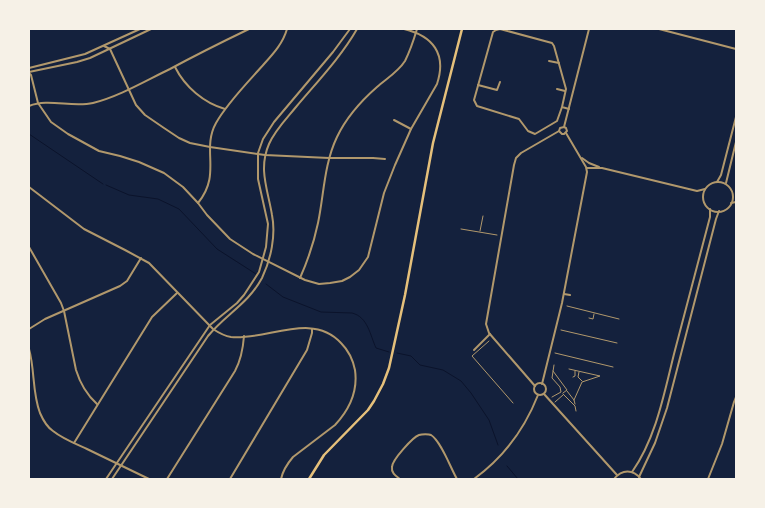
<svg xmlns="http://www.w3.org/2000/svg" width="765" height="508" viewBox="0 0 765 508" font-family="'Roboto Condensed',sans-serif">
	<style>
		.lines { fill: none; stroke-linecap: round; stroke-linejoin: round }
		.stream { stroke: #0b132b; stroke-width: 1 }
		.pedestrian { stroke: #b1986c; stroke-width: 1 }
		.minor { stroke: #b1986c; stroke-width: 2 }
		.tertiary { stroke: #b1986c; stroke-width: 2 }
		.primary { stroke: #e5c07b; stroke-width: 2.5 }
	</style>
	<rect width="100%" height="100%" fill="#14213d"/>
	<g class="lines">
		<!-- stream -->
		<g class="stream">
			<polyline points="29,134 103,184"/>
			<polyline points="106,185 129,195 158,199 179,209 217,249 256,274"/>
			<path d="M266 284 283 297 321 312 352 313C368 317 370 335 376 348L389 352"/>
			<polyline points="397,353 411,356 420,365 443,370 461,381 471,393 489,420 498,445"/>
			<polyline points="507,466 518,479"/>
		</g>
		<!-- pedestrian -->
		<g class="pedestrian">
			<polyline points="461,229 497,235"/>
			<polyline points="480,231 483,216"/>
			<polyline points="567,306 619,319"/>
			<polyline points="589,318 593,319 594,314"/>
			<polyline points="561,330 617,343"/>
			<polyline points="489,341 472,356 513,403"/>
			<polyline points="555,353 613,367"/>
			<polyline points="569,369 600,376 582,382 574,400"/>
			<polyline points="553,371 567,390 563,393"/>
			<polyline points="579,372 578,377 582,381"/>
			<polyline points="573,377 575,376 575,371"/>
			<polyline points="567,391 574,400 575,404"/>
			<polyline points="563,394 575,406 576,411"/>
			<polyline points="552,397 561,392 560,387 552,378 554,365"/>
			<polyline points="555,402 563,395"/>
		</g>
		<!-- minor -->
		<g class="minor">
			<polyline points="104,46 110,49 136,105 145,115 164,128 179,138 190,143 210,147 265,155 329,158 373,158 385,159"/>
			<polyline points="549,61 559,63"/>
			<path d="M175 67C185 87 204 103 225 109"/>
			<polyline points="29,68 85,54 140,29"/>
			<polyline points="29,72 77,62 90,58 151,29"/>
			<path d="M29 73 31 75 38 103 51 122 68 134 99 151 120 156 139 162 164 173 183 187 198 203 207 215 230 239 253 254 305 280 319 284 330 283 342 281 350 277 359 270 368 257 384 193 395 165 411 129 437 84C447 54 433 36 404 29"/>
			<polyline points="478,85 497,90 500,82"/>
			<polyline points="557,89 565,91"/>
			<path d="M29 106C49 98 72 108 93 103 120 96 145 81 170 69 196 55 222 42 249 29"/>
			<polyline points="562,107 557,121 535,134 528,131 519,119 477,106 474,100 493,32 496,30 500,29 552,43 554,46 566,89 562,107 569,109"/>
			<polyline points="394,120 411,129"/>
			<polyline points="564,127 566,128 567,131 564,134 562,134 559,131 560,128 564,127 589,29"/>
			<polyline points="582,158 589,163 599,167"/>
			<polyline points="587,168 602,168 697,191 705,189"/>
			<polyline points="717,182 721,175 736,117"/>
			<circle cx="718" cy="197" r="15"/>
			<polyline points="726,183 736,142"/>
			<path d="M29 187 84 229 125 250 149 263 213 329C219 333 224 336 231 337 266 341 312 311 341 343 348 350 353 360 355 370 358 391 349 410 335 425L293 457C287 464 283 470 281 479"/>
			<path d="M198 203C222 174 201 150 216 123 227 103 249 81 264 64 274 53 283 43 287 29"/>
			<polyline points="731,203 736,202"/>
			<path d="M29 247 61 303 64 311 76 370C80 383 87 395 97 404"/>
			<path d="M300 278C308 260 314 242 318 223 324 194 324 164 337 137 346 118 361 101 377 87 386 79 398 72 405 61 410 51 414 39 417 29"/>
			<polyline points="564,294 570,295"/>
			<polyline points="29,329 45,319 120,286 127,281 141,258"/>
			<path d="M29 349C35 370 32 392 40 413 43 420 47 427 53 431 63 439 76 444 87 449 108 459 128 469 149 479"/>
			<polyline points="474,350 490,334"/>
			<circle cx="540" cy="389" r="6"/>
			<polyline points="542,384 562,303 587,172 586,167 566,133"/>
			<polyline points="535,386 489,333 486,324 514,165 516,158 521,153 559,131"/>
			<polyline points="544,394 617,475"/>
			<polyline points="74,443 152,317 177,293"/>
			<path d="M632 472C656 438 664 394 674 354 686 308 698 263 710 217V209"/>
			<polyline points="639,477 655,443 667,408 716,219 719,211"/>
			<polyline points="106,479 210,325 237,303 244,295 259,272 266,247 268,224 258,179 258,153 263,139 274,122 333,52 350,29"/>
			<path d="M112 479 208 336C226 314 248 304 262 278 271 259 276 235 272 215 268 190 258 169 269 144 275 130 287 118 296 107 317 82 341 57 357 29"/>
			<path d="M167 479 235 371C241 360 243 349 244 336"/>
			<polyline points="230,479 307,350 312,333 312,329"/>
			<path d="M400 479C396 476 391 473 392 467 392 460 413 437 419 435 422 434 429 434 431 435 441 441 451 469 457 479"/>
			<path d="M474 479C503 458 525 428 538 395"/>
			<path d="M614 479C622 469 633 469 641 479"/>
			<polyline points="708,479 722,444 734,402 736,397"/>
		</g>
		<!-- tertiary -->
		<polyline class="tertiary" points="659,29 736,49"/>
		<!-- primary -->
		<polyline class="primary" points="309,479 324,455 368,410 374,401 383,384 389,368 405,295 433,143 462,29"/>
	</g>
	<!-- border -->
	<rect width="765" height="508" fill="none" stroke="#f6f1e7" stroke-width="60"/>
</svg>
